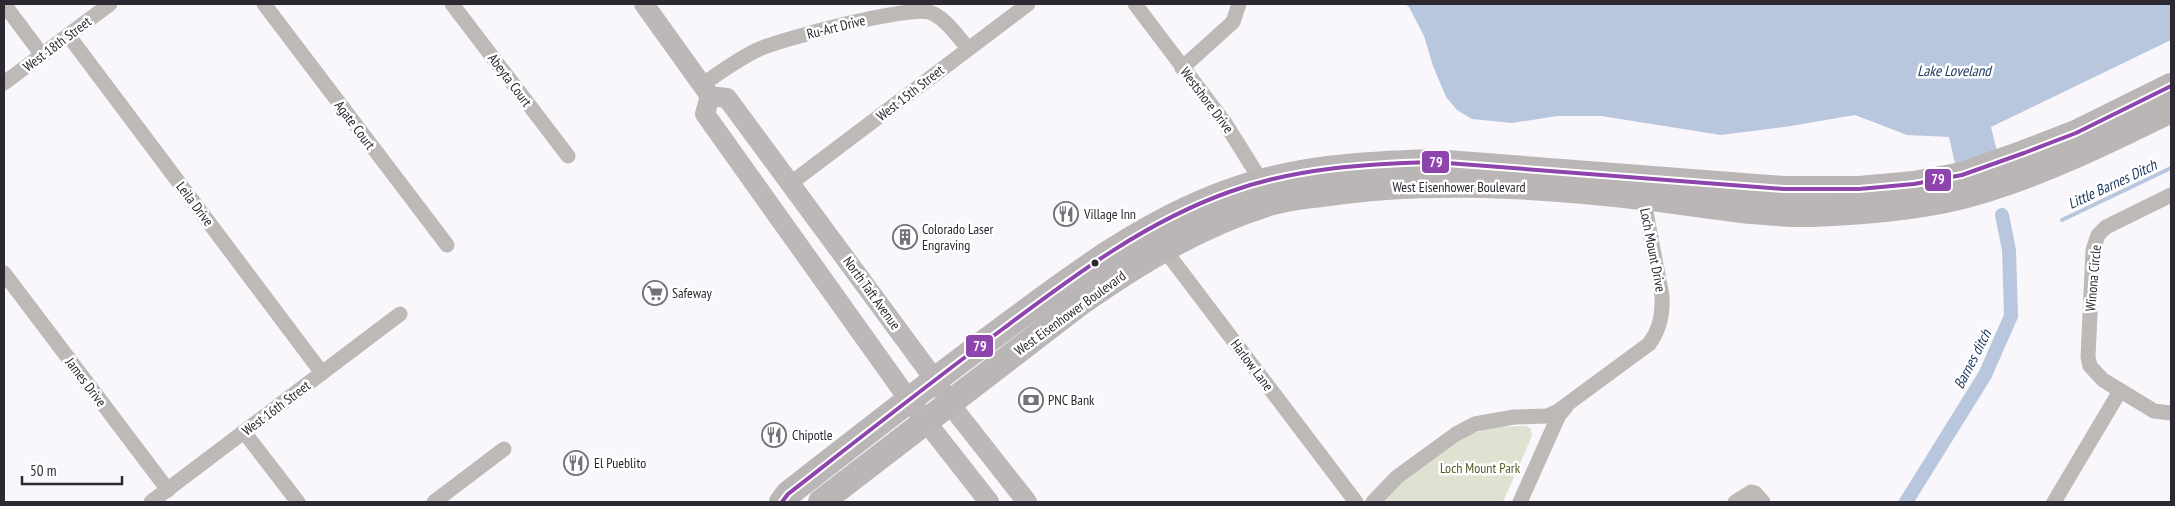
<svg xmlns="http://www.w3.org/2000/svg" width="2175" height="506" viewBox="0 0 2175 506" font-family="'PT Sans Narrow',sans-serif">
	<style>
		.green { fill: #dfe2d1 }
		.water { fill: #b9c7de }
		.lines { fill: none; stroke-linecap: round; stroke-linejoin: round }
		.stream { stroke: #b9c7de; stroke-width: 4 }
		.canal { stroke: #b9c7de; stroke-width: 14 }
		.street { stroke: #bcb9b7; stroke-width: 15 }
		.secondary { stroke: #bbb8b7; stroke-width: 20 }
		.highway { stroke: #b9b6b5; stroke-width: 26 }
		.bus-1-casing { stroke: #fff; stroke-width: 8 }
		.bus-1 { stroke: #8e44ad; stroke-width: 4 }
		.bus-dot { fill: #2d2932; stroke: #fff; stroke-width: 2 }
		.labels { text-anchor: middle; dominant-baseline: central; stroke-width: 5; stroke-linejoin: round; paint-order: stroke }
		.street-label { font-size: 14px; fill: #2d2932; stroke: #fff }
		.poi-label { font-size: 14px; fill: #2d2932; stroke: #fff; text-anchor: start }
		.park-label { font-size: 14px; fill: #555d25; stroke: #fff }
		.water-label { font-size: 15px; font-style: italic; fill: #1a365f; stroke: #fff }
		.line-badge { stroke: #fff; stroke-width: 2 }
		.badge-label { font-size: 14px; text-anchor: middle; font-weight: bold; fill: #fff }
	</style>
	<rect width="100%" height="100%" fill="#f9f7fc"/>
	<!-- green -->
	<polygon class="green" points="1527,426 1531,429 1532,436 1503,502 1383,502 1390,491 1468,435 1494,427"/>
	<!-- water -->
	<polygon class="water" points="1405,4 2171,4 2171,40 1991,127 1997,151 1955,164 1949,137 1907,135 1855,115 1791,126 1721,135 1601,116 1557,116 1512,123 1472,119 1457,110 1446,97 1433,66 1424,36 1409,7"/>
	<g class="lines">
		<!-- stream -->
		<polyline class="stream" points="2062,220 2171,168"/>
		<!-- canal -->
		<polyline class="canal" points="1906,502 1985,375 2011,316 2009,250 2002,215"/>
		<!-- street -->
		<g class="street">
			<polyline points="4,4 42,55"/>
			<polyline points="264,4 447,245"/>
			<polyline points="452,4 568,156"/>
			<polyline points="1135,4 1225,123 1265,187"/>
			<polyline points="68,35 322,373"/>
			<polyline points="1182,68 1233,22 1239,4"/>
			<polyline points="4,83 110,4"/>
			<path d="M702 85C720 72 737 60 757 50 780 39 907 6 929 12 945 17 957 36 968 48"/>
			<polyline points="791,183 1028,4"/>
			<polyline points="2171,195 2106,227 2098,235 2093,250 2088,357 2090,366 2103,380 2154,411 2171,413"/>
			<polyline points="1161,245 1356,502"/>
			<polyline points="4,273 168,490"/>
			<polyline points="244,432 298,502"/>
			<polyline points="151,502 400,314"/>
			<polyline points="434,502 504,449"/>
			<path d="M1373 502 1397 477 1456 434 1475 424 1514 417 1547 416 1558 411 1649 344C1660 330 1663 314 1662 296L1642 191"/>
			<polyline points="1520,502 1559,415 1566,407"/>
			<polyline points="1735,502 1751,492 1755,493 1763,502"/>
			<polyline points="2054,502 2120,391"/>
		</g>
		<!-- secondary -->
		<g class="secondary">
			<polyline points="644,4 710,96 727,98 935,380 957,413 1027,502"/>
			<polyline points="710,96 705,114 909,400 989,502"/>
		</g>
		<!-- highway -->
		<g class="highway">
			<path d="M782 502 788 494C860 438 931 382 1004 328 1075 275 1145 222 1229 192 1295 168 1365 164 1434 162L1784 189H1859L1914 184 1962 175 2024 153 2076 133 2171 86"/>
			<path d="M821 502 1080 303C1138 262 1199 225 1266 204 1284 198 1304 196 1323 194 1426 178 1538 185 1642 197 1698 203 1755 215 1812 214 1864 212 1928 207 1977 192 2045 172 2108 141 2171 110"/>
		</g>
		<defs>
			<path id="bus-1" d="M782 502 788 494C860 438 931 382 1004 328 1075 275 1145 222 1229 192 1295 168 1365 164 1434 162L1784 189H1859L1914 184 1962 175 2024 153 2076 133 2171 86"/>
		</defs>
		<!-- bus-1 casing -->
		<use href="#bus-1" class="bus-1-casing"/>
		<!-- bus-1 -->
		<use href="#bus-1" class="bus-1"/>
	</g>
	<!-- icons -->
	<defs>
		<symbol id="restaurant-ring" viewBox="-11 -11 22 22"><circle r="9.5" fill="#fff" stroke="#747179" stroke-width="1.5"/><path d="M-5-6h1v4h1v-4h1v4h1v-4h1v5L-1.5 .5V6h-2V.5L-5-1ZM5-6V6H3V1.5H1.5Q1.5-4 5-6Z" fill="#747179"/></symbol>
		<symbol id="building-ring" viewBox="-11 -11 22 22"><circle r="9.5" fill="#fff" stroke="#747179" stroke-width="1.5"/><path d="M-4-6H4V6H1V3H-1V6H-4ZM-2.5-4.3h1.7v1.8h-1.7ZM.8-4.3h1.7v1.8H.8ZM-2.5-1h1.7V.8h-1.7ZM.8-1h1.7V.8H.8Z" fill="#747179"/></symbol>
		<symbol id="supermarket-ring" viewBox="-11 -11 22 22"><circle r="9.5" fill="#fff" stroke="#747179" stroke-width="1.5"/><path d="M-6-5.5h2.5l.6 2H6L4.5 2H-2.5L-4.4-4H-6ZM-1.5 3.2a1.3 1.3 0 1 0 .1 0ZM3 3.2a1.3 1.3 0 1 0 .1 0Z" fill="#747179"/></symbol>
		<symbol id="bank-ring" viewBox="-11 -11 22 22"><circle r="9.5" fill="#fff" stroke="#747179" stroke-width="1.5"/><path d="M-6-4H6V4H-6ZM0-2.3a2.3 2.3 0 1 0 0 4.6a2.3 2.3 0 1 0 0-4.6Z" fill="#747179"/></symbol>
	</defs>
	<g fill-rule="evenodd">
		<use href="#restaurant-ring" x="1052" y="200" width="28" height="28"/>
		<use href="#building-ring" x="891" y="223" width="28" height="28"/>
		<use href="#supermarket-ring" x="641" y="279" width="28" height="28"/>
		<use href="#bank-ring" x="1017" y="386" width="28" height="28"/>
		<use href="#restaurant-ring" x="760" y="421" width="28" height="28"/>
		<use href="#restaurant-ring" x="562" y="449" width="28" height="28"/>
	</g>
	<!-- markers -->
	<circle class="bus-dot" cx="1095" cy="263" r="4.5"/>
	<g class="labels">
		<!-- street labels -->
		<g class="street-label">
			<text transform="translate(836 27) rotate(-14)">Ru-Art Drive</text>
			<text transform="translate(57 44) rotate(-37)">West 18th Street</text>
			<text transform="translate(510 80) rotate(53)">Abeyta Court</text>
			<text transform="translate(910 93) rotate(-38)">West 15th Street</text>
			<text transform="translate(1207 100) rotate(53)">Westshore Drive</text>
			<text transform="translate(355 125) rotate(53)">Agate Court</text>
			<text x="1459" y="187">West Eisenhower Boulevard</text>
			<text transform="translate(195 204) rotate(53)">Leila Drive</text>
			<text transform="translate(1653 250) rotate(79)">Loch Mount Drive</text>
			<text transform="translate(2093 278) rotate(-85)">Winona Circle</text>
			<text transform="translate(872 293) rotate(54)">North Taft Avenue</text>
			<text transform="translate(1070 313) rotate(-36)">West Eisenhower Boulevard</text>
			<text transform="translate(1252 365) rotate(53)">Harlow Lane</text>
			<text transform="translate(86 382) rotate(53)">James Drive</text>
			<text transform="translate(276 408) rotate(-37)">West 16th Street</text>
		</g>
		<!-- poi labels -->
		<g class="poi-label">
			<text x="1084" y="214">Village Inn</text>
			<text x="922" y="229">Colorado Laser<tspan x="922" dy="16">Engraving</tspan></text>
			<text x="672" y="293">Safeway</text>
			<text x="1048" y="400">PNC Bank</text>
			<text x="792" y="435">Chipotle</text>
			<text x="594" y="463">El Pueblito</text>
		</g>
		<!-- park labels -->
		<g class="park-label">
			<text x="1480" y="468">Loch Mount Park</text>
		</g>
		<!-- water labels -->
		<g class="water-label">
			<text x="1954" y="70">Lake Loveland</text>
			<text transform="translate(2112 184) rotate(-25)">Little Barnes Ditch</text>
			<text transform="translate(1972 359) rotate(-63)">Barnes ditch</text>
		</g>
	</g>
	<g class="line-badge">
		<rect x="1421" y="150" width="29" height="24" rx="5" fill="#8e44ad"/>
		<rect x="1924" y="168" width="28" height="24" rx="5" fill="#8e44ad"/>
		<rect x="965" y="334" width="29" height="24" rx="5" fill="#8e44ad"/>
	</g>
	<g class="badge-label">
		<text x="1436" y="167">79</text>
		<text x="1938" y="184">79</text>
		<text x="980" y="351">79</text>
	</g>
	<!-- border -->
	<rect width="2175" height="506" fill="none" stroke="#2d2932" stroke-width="10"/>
	<!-- scale -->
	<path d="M22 476v8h100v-8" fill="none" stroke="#2d2932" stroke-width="2.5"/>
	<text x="30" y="476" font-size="15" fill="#2d2932" stroke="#ffffff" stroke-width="4" paint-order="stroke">50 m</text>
</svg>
